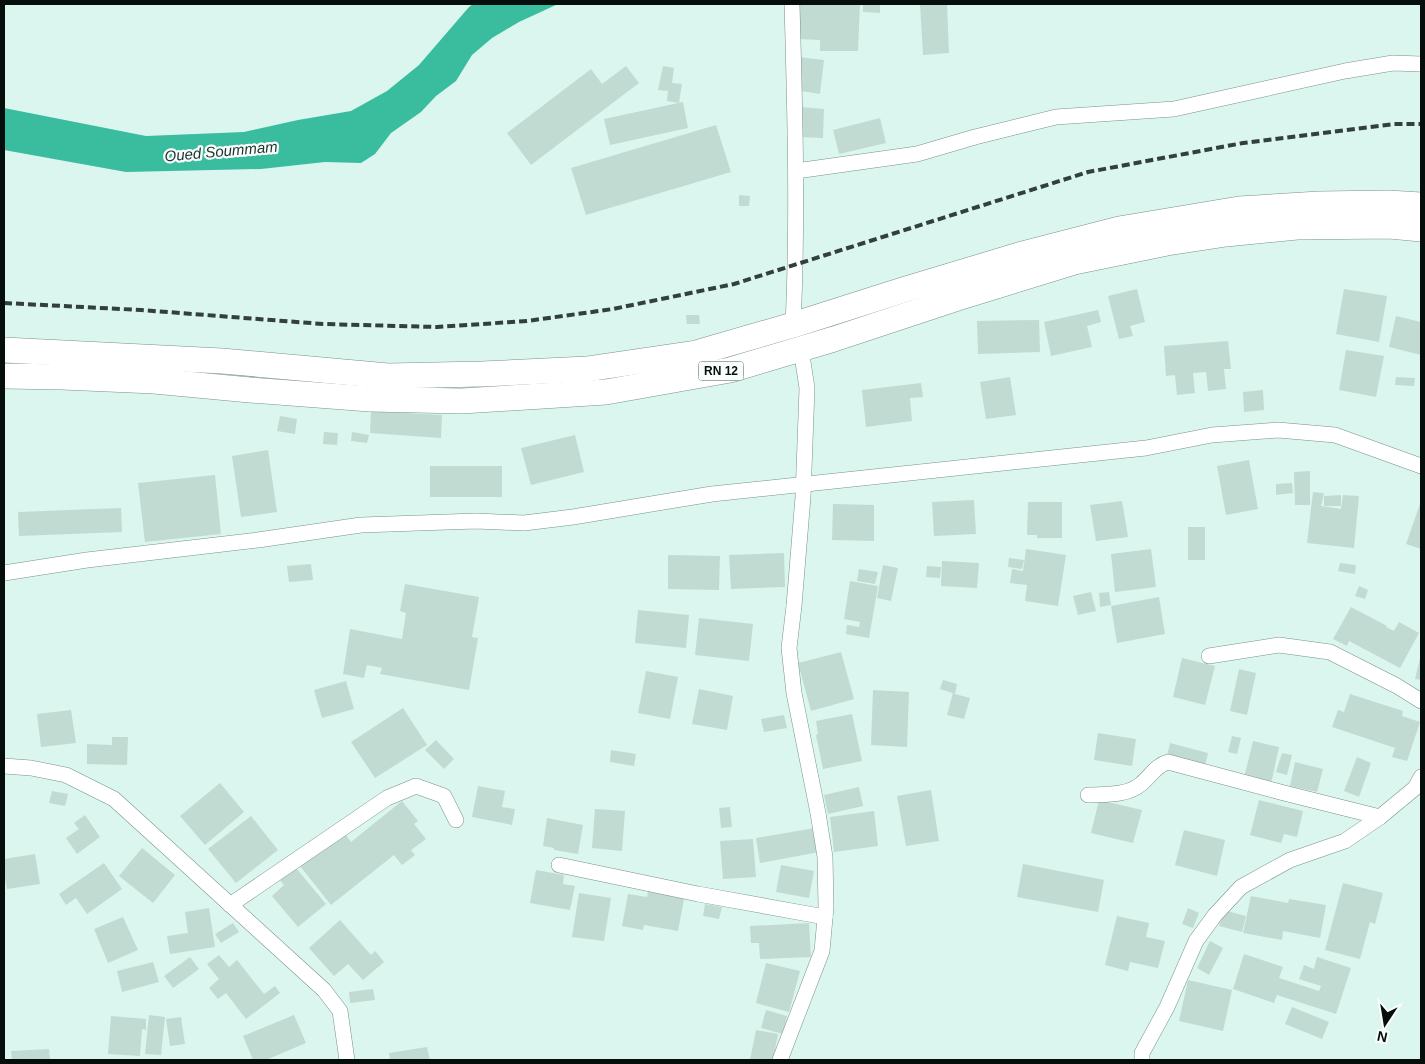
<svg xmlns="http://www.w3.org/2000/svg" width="1425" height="1064" viewBox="0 0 1425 1064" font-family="Helvetica,sans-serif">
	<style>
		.water { fill: #3abc9f }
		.building { fill: #c1dbd3 }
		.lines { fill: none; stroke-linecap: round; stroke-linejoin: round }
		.minor-casing { stroke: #79928a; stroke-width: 16 }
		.trunk-casing { stroke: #79928a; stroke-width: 26 }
		.minor { stroke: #fff; stroke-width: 15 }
		.trunk { stroke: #fff; stroke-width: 25 }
		.rail { stroke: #333f3c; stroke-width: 4; stroke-dasharray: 8 4; stroke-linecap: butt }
		.labels { text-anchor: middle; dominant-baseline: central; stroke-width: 4.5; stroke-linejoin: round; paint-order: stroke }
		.shield { fill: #f9fefc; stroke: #4f5654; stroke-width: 1 }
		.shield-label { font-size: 12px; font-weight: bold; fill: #060e0c }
		.water-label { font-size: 15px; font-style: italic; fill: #1d322c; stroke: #f9fefc }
	</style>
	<rect width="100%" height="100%" fill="#dbf6ee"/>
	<!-- water -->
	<polygon class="water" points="473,4 558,4 519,22 492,38 472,55 456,81 436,96 421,112 391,133 375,154 361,163 325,162 261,169 126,172 4,150 4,108 146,136 244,132 298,120 351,111 387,91 419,65 469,7"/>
	<!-- building -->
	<g class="building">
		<polygon points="798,4 860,4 858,51 820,51 820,40 797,39"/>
		<polygon points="863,4 880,4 880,13 863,12"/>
		<polygon points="920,4 947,4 949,53 923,55"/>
		<polygon points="799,57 824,60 820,94 795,90"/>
		<polygon points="626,66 639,83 531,165 507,133 591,69 602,84"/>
		<polygon points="663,66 674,68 672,83 682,84 679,103 667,101 668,91 658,90"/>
		<polygon points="683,102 688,128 610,145 604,119"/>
		<polygon points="801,107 824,109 823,138 799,137"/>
		<polygon points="880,118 886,143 839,154 833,130"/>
		<polygon points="716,125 731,172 586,215 571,168"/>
		<polygon points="739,195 750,196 749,206 739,206"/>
		<polygon points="1137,289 1145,322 1130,326 1133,336 1119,339 1108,296"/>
		<polygon points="1344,289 1387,296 1379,342 1336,334"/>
		<polygon points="1098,310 1101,322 1087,326 1092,347 1051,356 1044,322"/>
		<polygon points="686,315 699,315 700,324 687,324"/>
		<polygon points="1396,316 1421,322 1421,355 1389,347"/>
		<polygon points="1039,320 1040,352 978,354 977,321"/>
		<polygon points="1228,341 1231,369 1224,369 1226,389 1208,391 1206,372 1193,373 1195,393 1177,395 1175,375 1166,376 1164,346"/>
		<polygon points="1346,350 1384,356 1376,397 1339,390"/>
		<polygon points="1010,377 1016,415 986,419 980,382"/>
		<polygon points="1396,377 1415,378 1414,386 1395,385"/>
		<polygon points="921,383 923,397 910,398 912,421 866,427 862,390"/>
		<polygon points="1263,390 1264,410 1244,412 1243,392"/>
		<polygon points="371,411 442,415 441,438 370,433"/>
		<polygon points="280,416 297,419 295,434 277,431"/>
		<polygon points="324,432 338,433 337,445 323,444"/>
		<polygon points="352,432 369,435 367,443 351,441"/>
		<polygon points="575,435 584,472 531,485 521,448"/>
		<polygon points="268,450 277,512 241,517 232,456"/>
		<polygon points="1249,460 1258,509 1226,515 1217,466"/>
		<rect x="430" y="466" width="72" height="31"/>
		<polygon points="1310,471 1310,505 1295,505 1294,472"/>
		<polygon points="215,475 221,534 145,542 138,483"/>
		<polygon points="1292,483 1293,493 1276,495 1276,484"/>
		<polygon points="1313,492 1324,493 1321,506 1341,509 1343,495 1359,496 1354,548 1307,543"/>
		<polygon points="1341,495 1341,506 1324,506 1324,496"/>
		<polygon points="974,500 976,534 934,536 932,502"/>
		<polygon points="1122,501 1128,537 1096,541 1090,505"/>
		<polygon points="1421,501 1421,549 1406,544"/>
		<polygon points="1028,502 1062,502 1062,538 1037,538 1037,535 1027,535"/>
		<polygon points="833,504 874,505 874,541 832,540"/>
		<polygon points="121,508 122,532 19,536 18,512"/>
		<rect x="1188" y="527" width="17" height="33"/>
		<polygon points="1026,549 1066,555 1058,606 1025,601 1027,585 1010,583 1012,569 1023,571"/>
		<polygon points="1151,549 1156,587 1115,592 1111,554"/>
		<polygon points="784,553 785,587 731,589 729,555"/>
		<polygon points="668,555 720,556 719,590 668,589"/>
		<polygon points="1009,558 1024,560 1022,569 1008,567"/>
		<polygon points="942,561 979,563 977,588 941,586"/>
		<polygon points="1340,563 1356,565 1355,574 1338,571"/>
		<polygon points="311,564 313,580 289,582 287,566"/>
		<polygon points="883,565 898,568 891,601 877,598"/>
		<polygon points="927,566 941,567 940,578 926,577"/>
		<polygon points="859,569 878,572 875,584 857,581"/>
		<polygon points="850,581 878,586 869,638 846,634 847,625 859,627 860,622 844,619"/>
		<polygon points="405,584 479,597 472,637 478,638 469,690 380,674 382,668 367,665 364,678 343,674 350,629 402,639 406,613 400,611"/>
		<polygon points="1359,586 1368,590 1365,599 1355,596"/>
		<polygon points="1091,592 1096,611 1078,615 1073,596"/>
		<polygon points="1109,592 1111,605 1100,607 1099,593"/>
		<polygon points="1159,597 1165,634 1117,643 1111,606"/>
		<polygon points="1351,607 1387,626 1386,627 1394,631 1399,622 1419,633 1400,668 1349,641 1347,646 1333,639"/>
		<polygon points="638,610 689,615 686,648 635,643"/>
		<polygon points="699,618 753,624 749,661 695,655"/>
		<polygon points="841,652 854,699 811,711 798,663"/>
		<polygon points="1421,655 1421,680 1415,679"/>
		<polygon points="1182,658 1215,666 1205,705 1173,697"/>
		<polygon points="1239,669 1256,673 1247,715 1230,711"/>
		<polygon points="646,671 678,677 670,719 638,713"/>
		<polygon points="943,680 957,684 955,694 970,698 964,719 947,715 953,693 940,689"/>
		<polygon points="346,681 354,709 322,718 314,690"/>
		<polygon points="699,689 733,696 727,730 692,724"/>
		<polygon points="873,690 909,692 907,747 871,745"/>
		<polygon points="1350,694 1403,711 1402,716 1420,722 1407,761 1392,757 1395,748 1332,727 1338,710 1344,712"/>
		<polygon points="403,708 427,745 375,778 351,742"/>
		<polygon points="71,710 76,743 41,747 37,714"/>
		<polygon points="852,714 862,761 823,769 816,735 818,734 816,721"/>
		<polygon points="784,715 787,728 764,732 761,719"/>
		<polygon points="1098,733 1136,739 1132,766 1094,760"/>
		<polygon points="1232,736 1241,738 1237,754 1228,752"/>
		<polygon points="112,737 128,737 127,765 87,764 87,744 112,745"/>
		<polygon points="436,740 454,759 444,769 425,750"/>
		<polygon points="1253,741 1279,747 1271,784 1244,778"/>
		<polygon points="1170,743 1208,753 1205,766 1167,756"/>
		<polygon points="611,750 636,754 634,766 610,762"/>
		<polygon points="1282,753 1292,755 1287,775 1276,772"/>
		<polygon points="1357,757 1371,763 1359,797 1344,791"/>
		<polygon points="1295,762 1323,769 1317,792 1290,786"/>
		<polygon points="220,783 244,812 205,845 180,816"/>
		<polygon points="478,786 505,791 502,807 515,809 512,825 472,817"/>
		<polygon points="859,787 863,806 828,814 824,795"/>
		<polygon points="931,790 939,841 906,846 897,796"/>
		<polygon points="52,791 68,794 65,806 49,803"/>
		<polygon points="1099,800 1142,810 1133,843 1091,833"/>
		<polygon points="1259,800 1303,811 1297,837 1284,834 1281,843 1250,835"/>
		<polygon points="402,801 418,821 414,824 426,839 411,850 415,855 402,865 394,855 331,905 300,866 344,832 351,842"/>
		<polygon points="730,807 732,827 721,828 719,808"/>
		<polygon points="595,809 625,811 622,851 592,848"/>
		<polygon points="874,811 878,846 834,852 830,817"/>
		<polygon points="85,815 100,837 77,854 66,838 79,829 74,823"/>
		<polygon points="251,816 278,850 236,883 208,849"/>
		<polygon points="547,818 583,825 578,854 554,850 554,848 543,846"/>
		<polygon points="815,828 819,852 760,863 756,838"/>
		<polygon points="1184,830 1225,840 1217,876 1175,865"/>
		<polygon points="753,839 756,877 723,879 720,841"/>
		<polygon points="142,848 175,875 153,903 119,876"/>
		<polygon points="35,854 40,884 7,889 4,872 4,859"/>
		<polygon points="104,863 122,889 87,914 76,898 66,905 59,894"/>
		<polygon points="1023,864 1104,880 1098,912 1017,897"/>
		<polygon points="781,865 814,871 809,898 776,892"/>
		<polygon points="296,868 326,904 298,927 272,896 284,885 280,880"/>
		<polygon points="536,870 564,875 563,884 575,886 570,910 530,903"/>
		<polygon points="1343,883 1383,893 1375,924 1370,922 1360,959 1325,950"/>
		<polygon points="649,888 685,894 678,931 644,925 643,930 622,926 628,894 647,897"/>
		<polygon points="579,893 611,898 604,941 572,937"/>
		<polygon points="1251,896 1288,903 1289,899 1326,905 1320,938 1283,931 1282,940 1243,933"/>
		<polygon points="705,904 722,907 719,919 703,916"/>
		<polygon points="209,908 215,947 170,954 167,936 188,933 185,912"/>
		<polygon points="1188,908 1199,913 1193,928 1182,924"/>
		<polygon points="1223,910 1246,916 1242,932 1219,926"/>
		<polygon points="1117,916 1149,923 1146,937 1165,941 1158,968 1130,962 1128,971 1105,965"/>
		<polygon points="123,917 138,950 108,963 94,929"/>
		<polygon points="340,920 371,955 375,951 384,962 363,980 348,964 334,976 309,948"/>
		<polygon points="233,923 239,932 221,943 215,934"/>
		<polygon points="809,923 811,957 760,959 759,943 751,943 750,926"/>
		<polygon points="1210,941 1223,948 1209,975 1197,968"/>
		<polygon points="1244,954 1283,967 1279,978 1319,991 1321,986 1299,979 1304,965 1314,969 1317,957 1351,968 1336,1014 1277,995 1274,1003 1233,989"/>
		<polygon points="219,955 229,967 237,960 264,994 275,986 280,993 246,1019 226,993 218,999 209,988 219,979 207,964"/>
		<polygon points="190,957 199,969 173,988 164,976"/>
		<polygon points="153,962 159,982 122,992 117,971"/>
		<polygon points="766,963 800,971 789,1012 756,1003"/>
		<polygon points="1188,980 1232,990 1223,1031 1179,1021"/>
		<polygon points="373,989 375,1000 350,1003 349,992"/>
		<polygon points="1292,1007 1329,1022 1322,1039 1285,1024"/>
		<polygon points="766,1010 787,1016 783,1034 761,1028"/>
		<polygon points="149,1015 165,1017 161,1055 145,1054"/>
		<polygon points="294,1015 306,1043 266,1060 253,1060 243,1036"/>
		<polygon points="111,1016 146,1019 146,1030 142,1029 140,1056 108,1054"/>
		<polygon points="181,1017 185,1044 170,1046 166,1019"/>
		<polygon points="756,1030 778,1034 773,1060 750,1060"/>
		<polygon points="427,1047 430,1060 390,1060 389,1053"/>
		<polygon points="49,1049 50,1060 12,1060 11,1051"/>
	</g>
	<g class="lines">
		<defs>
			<g id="minor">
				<path d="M792 4C795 111 798 218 793 325"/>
				<polyline points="796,171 917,154 975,137 1056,117 1174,109 1345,71 1393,63 1421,64"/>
				<polyline points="4,573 87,560 258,540 361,525 476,521 524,523 573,517 712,494 1146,448 1212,435 1278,430 1335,435 1421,466"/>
				<polyline points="1209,656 1279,645 1330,652 1397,686 1421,701"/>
				<polyline points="4,766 31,768 66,775 114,799 324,990 340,1011 347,1060"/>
				<path d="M1088 795C1105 794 1127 796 1141 784 1150 777 1156 765 1168 762L1284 793 1380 817"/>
				<polyline points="559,865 698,894 825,917"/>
				<polyline points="230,905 387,798 416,786 444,796 456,820"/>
				<polyline points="780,1060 822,951 826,907 825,857 818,813 794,693 789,648 794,606 803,497 807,388 801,349"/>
				<polyline points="1142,1060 1142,1053 1167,1007 1196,941 1215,915 1241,887 1290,860 1345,841 1380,817 1415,788 1421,777"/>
			</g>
			<g id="trunk">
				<polyline points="4,350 222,361 388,376 482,374 587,369 696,353 793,325 903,290 1019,255 1119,229 1239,209 1319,204 1388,203 1421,205"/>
				<polyline points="4,376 62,377 154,381 250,390 370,399 462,401 606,392 730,370 834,339 961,297 1074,262 1167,243 1226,234 1297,227 1390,226 1421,229"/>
			</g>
		</defs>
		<!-- minor casing -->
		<use href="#minor" class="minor-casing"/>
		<!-- trunk casing -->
		<use href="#trunk" class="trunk-casing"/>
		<!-- minor -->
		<use href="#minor" class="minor"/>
		<!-- trunk -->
		<use href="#trunk" class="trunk"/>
		<!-- rail -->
		<polyline class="rail" points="4,303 141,310 323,324 437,327 527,321 613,309 734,284 1088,172 1243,143 1394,124 1421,124"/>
	</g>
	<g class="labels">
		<!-- shield labels -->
		<rect class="shield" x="698.5" y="361.5" width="45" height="19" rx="4"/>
		<g class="shield-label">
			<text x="721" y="371">RN 12</text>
		</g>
		<!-- water labels -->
		<g class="water-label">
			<text transform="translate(221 151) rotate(-5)">Oued Soummam</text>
		</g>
	</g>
	<!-- border -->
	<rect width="1425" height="1064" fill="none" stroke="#060e0c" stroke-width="10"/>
	<!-- north arrow -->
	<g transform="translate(1385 1024) rotate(192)" stroke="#f9fefc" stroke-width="4" paint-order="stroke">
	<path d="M0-4L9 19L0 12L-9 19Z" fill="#060e0c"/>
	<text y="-8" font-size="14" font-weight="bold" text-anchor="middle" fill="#060e0c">N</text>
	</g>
</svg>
